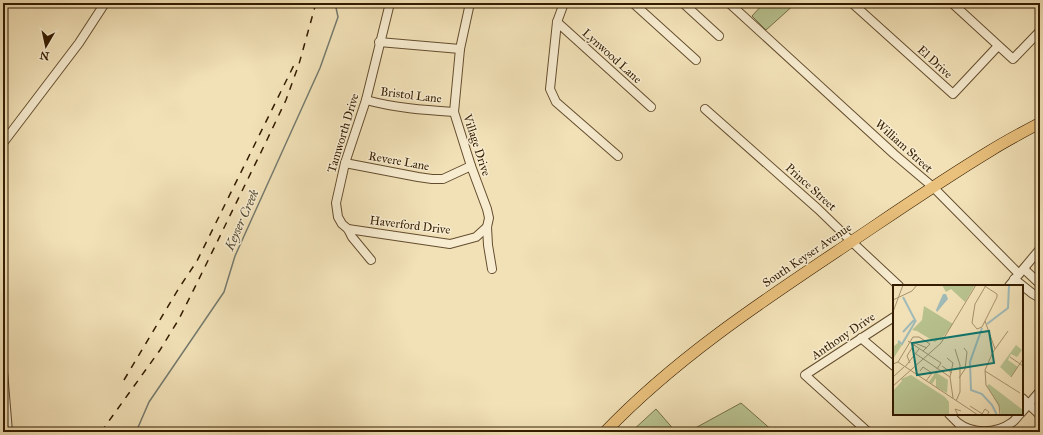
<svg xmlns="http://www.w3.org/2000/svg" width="1043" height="435" viewBox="0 0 1043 435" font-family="'IM FELL Great Primer',serif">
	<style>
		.green { fill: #b8c390; stroke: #767048 }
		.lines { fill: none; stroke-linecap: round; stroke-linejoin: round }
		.stream { stroke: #757b6f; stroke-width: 1.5 }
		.minor-casing { stroke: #644d2e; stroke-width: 10 }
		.major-casing { stroke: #341c00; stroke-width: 12 }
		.minor { stroke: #f7ecd0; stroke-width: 8 }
		.major { stroke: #e9c07c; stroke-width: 11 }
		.rail { stroke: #341c00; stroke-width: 1.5; stroke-dasharray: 7 7; stroke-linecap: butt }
		.labels { text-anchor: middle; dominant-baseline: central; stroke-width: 3; stroke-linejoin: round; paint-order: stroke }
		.street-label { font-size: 12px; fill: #341c00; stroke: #f7ecd0 }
		.water-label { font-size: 13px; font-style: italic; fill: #544c38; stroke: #f7ecd0 }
		.inset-river { fill: none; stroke: #a0bbb9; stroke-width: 2 }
		.inset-road { fill: none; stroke: #a6926e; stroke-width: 1 }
		.view { fill: #0f766e; fill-opacity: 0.15; stroke: #0f766e; stroke-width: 2 }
		.inset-edge { fill: none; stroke: #341c00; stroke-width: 2 }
	</style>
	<rect width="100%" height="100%" fill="#f2e1b7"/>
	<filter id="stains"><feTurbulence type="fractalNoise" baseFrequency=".005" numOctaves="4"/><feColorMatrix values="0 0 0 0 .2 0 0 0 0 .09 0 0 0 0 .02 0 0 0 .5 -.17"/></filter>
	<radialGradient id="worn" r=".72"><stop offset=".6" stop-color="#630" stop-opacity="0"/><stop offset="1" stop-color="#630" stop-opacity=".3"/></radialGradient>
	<!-- green -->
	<g class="green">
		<polygon points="764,3 796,3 766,30 752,16"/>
		<polygon points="741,403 774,432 688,432"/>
		<polygon points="656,409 676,432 631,432"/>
	</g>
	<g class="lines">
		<!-- stream -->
		<polyline class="stream" points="136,432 149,402 224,292 235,256 320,68 338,17 335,3"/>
		<defs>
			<g id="minor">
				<polyline points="470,3 460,49 454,112 471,166 487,209 489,218 487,227 488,245 492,269"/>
				<polyline points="564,3 557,22 550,89 556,102 618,156"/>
				<polyline points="633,3 696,60"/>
				<polyline points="683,3 719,36"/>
				<polyline points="729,3 894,154 933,187 1019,274"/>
				<polyline points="852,3 953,94 998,46"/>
				<polyline points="952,3 1013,59 1040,31"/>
				<polyline points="557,22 651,107"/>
				<polyline points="379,42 460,49"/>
				<path d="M366 100C395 108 424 110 454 112"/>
				<polyline points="705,109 818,209 851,241 899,286"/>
				<polyline points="3,143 79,43 105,3"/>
				<polyline points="345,163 418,177 432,179 443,179 471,166"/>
				<polyline points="348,229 450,244 476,237 487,227"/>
				<polyline points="371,260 352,237 348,229 342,224 338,217 336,203 345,163 366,100 390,3"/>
				<polyline points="1024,269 1040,284"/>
				<polyline points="1014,279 1033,294 1040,298"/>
				<polyline points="1009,286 1040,249"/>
				<polyline points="861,338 894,366"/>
				<polyline points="3,371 8,432"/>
				<polyline points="1022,398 1040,415"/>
				<polyline points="1022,412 1040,391"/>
				<path d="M949 414C952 417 955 420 958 423 972 434 996 434 1011 423 1015 421 1017 417 1020 414"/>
				<polyline points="868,432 805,375 894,317"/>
			</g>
			<path id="major" d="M605 432C673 361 755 306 836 252 887 218 937 183 990 151 1006 141 1023 132 1040 123"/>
		</defs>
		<!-- minor casing -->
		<use href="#minor" class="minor-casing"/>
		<!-- major casing -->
		<use href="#major" class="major-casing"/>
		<!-- minor -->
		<use href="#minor" class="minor"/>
		<!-- major -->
		<use href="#major" class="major"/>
		<!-- rail -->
		<g class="rail">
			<polyline points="124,380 179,288 197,261 296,61"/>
			<polyline points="101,432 160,350 179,319 197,283 265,144 286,100 299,64 316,3"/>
		</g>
	</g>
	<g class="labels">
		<!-- street labels -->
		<g class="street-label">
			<text transform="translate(612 56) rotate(42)">Lynwood Lane</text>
			<text transform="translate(935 62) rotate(42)">El Drive</text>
			<text transform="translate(411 95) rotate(7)">Bristol Lane</text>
			<text transform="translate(343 133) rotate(-73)">Tamworth Drive</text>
			<text transform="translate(477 145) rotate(72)">Village Drive</text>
			<text transform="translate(904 146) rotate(42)">William Street</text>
			<text transform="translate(399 161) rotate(10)">Revere Lane</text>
			<text transform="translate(811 187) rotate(42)">Prince Street</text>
			<text transform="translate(410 225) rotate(7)">Haverford Drive</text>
			<text transform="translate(807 255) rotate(-34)">South Keyser Avenue</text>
			<text transform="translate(843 336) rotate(-34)">Anthony Drive</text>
		</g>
		<!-- water labels -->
		<g class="water-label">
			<text transform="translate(242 220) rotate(-66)">Keyser Creek</text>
		</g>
	</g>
	<!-- overview -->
	<g transform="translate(893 285)">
		<rect width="130" height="130" fill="#f2e1b7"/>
		<path d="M49 0H82L72 17 58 4 53 7ZM31 21 60 39 48 55 46 54 42 57 24 46 19 45 29 35ZM17 46H18L0 74 1 61 6 57 8 60ZM123 60 129 65 124 72 118 69 115 75 125 82 118 92 107 82ZM44 85V88L55 95 54 108 43 102V93L39 99 36 97ZM18 90 52 112 56 117V130H0V106L9 96 8 94ZM96 99 130 125V130H108L107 124 94 101Z" fill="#b8c390"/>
		<path d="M50 9H53L55 14 44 27 43 25Z" fill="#a0bbb9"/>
		<path class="inset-river" d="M10 12 23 37M94 39 115 23 116 0M89 43 77 77 78 105 89 109 99 120 104 130M10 47 20 36 22 37M5 56 9 59 22 37"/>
		<path class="inset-road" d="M90 0 104 9V12L89 42 84 44 79 38 82 19 92 2M0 15 19 6 24 0M0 27 10 0M92 36 102 64M15 56 48 78 44 84M62 64 67 80V107L63 116M23 69 57 92M117 72 130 81M54 73 60 78 57 92 60 113M5 77 20 52H26L37 59 30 66M17 78 14 71 22 58 34 63M0 79 5 77 85 130M49 81 59 88M12 82 26 64M27 86 30 82 39 88 33 96M92 86 127 108M0 92 11 82M118 92 130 74M66 93 72 84 74 67 71 63M0 101 48 58 83 0M77 121 91 130M89 129 92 124 96 127 94 130M65 130 62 124 68 126M107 130 106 120 93 100 92 85 100 67 115 46"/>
		<path class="view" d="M96 46 101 78 24 90 19 58Z"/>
		<rect width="130" height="130" class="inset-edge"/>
	</g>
	<!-- margin -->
	<rect width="1043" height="435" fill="none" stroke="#f2e1b7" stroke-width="16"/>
	<rect x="4" y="4" width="1035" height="427" fill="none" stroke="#341c00" stroke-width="2"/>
	<rect x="8" y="8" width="1027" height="419" fill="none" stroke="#341c00"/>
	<!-- north arrow -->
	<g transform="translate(46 46) rotate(189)" stroke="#f7ecd0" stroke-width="3" paint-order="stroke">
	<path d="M0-3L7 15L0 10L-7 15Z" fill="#341c00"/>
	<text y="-6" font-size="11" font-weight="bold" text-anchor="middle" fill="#341c00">N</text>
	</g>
	<rect width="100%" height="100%" filter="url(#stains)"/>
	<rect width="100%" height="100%" fill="url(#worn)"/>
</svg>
